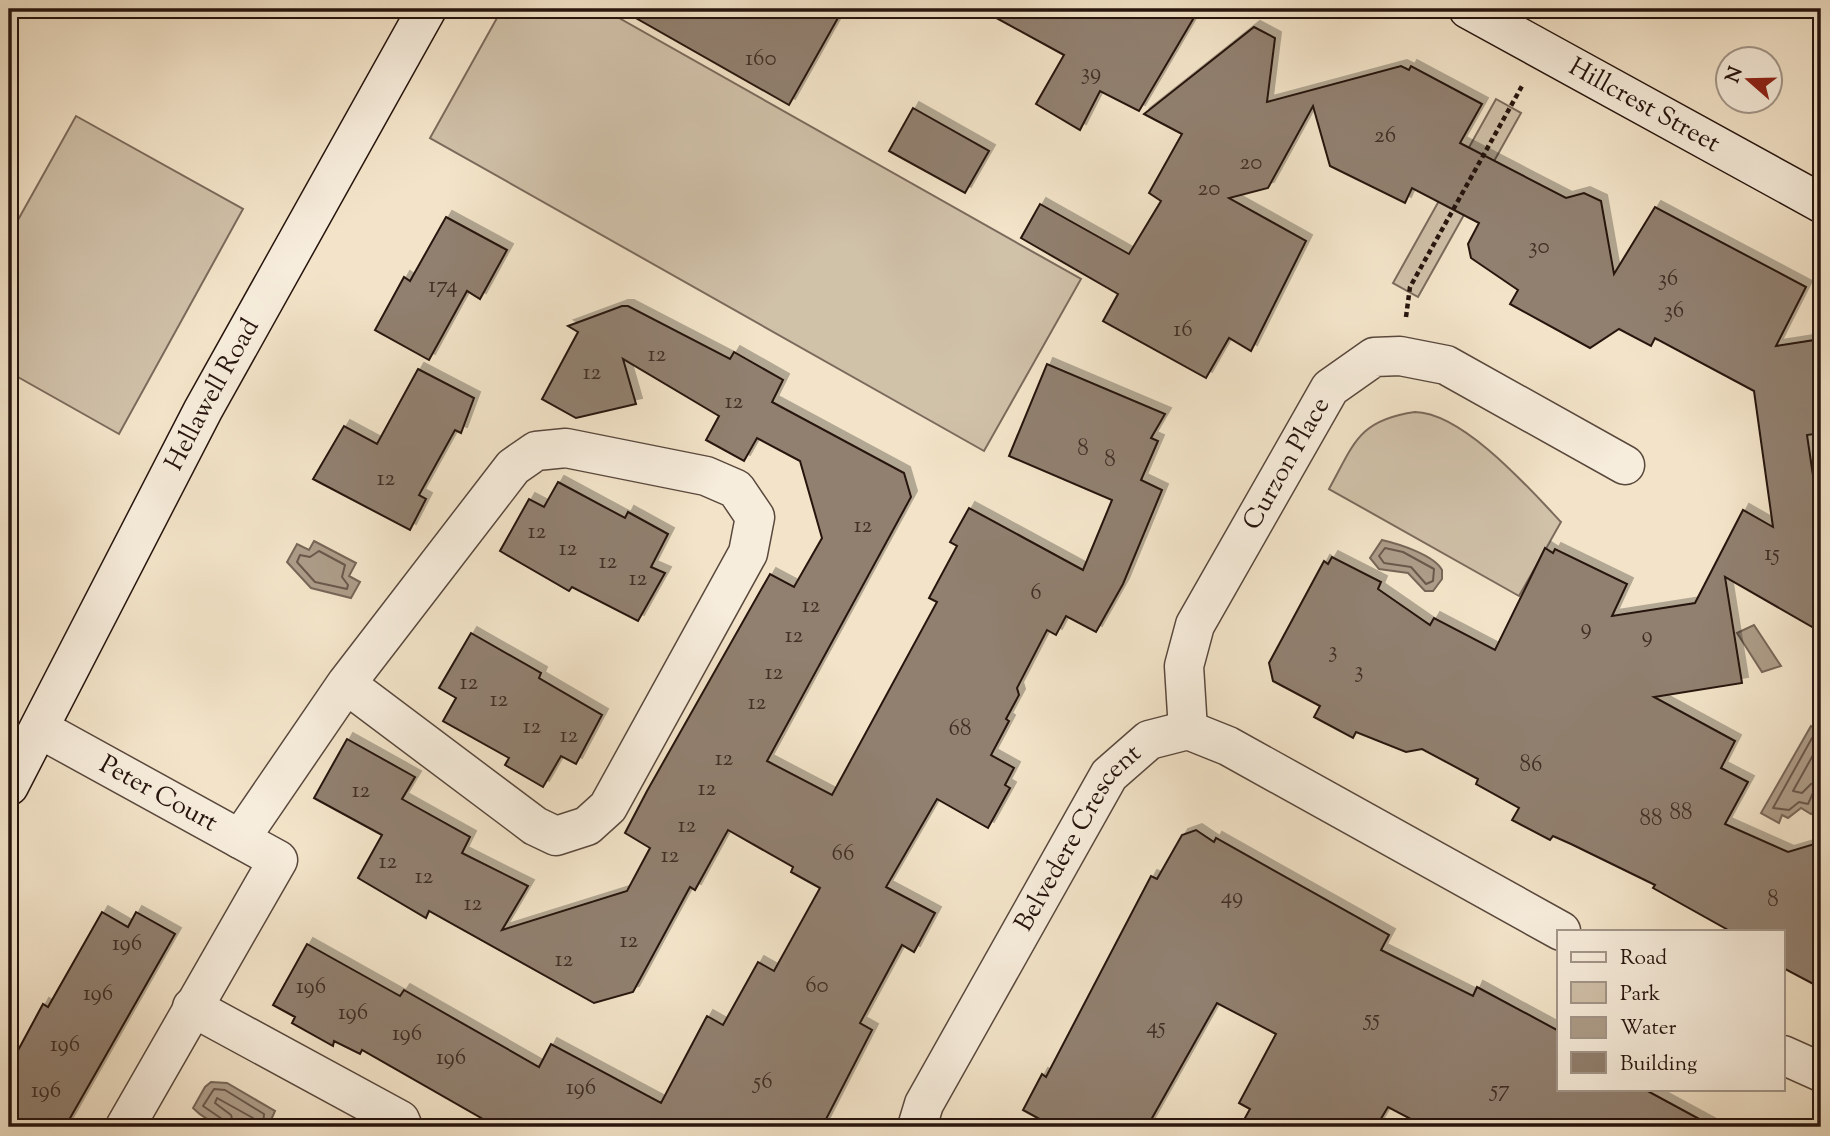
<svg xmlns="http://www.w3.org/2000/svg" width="1830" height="1136" viewBox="0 0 1830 1136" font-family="'Sorts Mill Goudy',serif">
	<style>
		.green { fill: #d0c1a9; stroke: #7b6a5c; stroke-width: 2 }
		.water { fill: #ad9d89; stroke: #776658; stroke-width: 2 }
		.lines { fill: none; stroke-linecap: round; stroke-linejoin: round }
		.shore { stroke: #6a584c; stroke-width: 2 }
		.building { fill: #91806f; stroke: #26140e; stroke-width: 2; filter: url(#shadow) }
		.street-casing { stroke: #59483d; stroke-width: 41 }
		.secondary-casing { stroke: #26140e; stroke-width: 41 }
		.path { stroke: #26140e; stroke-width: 4.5; stroke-dasharray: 5 3.5; stroke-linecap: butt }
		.street { stroke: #f7eddc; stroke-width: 38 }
		.secondary { stroke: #f7eddc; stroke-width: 38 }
		.labels { text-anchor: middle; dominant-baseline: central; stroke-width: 5; stroke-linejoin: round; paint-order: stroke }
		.number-label { font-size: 23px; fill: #412f26 }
		.street-label { font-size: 26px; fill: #26140e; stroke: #f7eddc }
	</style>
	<defs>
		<filter id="shadow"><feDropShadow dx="6" dy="-6" stdDeviation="0" flood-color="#0004"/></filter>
	</defs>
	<rect width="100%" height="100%" fill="#f3e4c9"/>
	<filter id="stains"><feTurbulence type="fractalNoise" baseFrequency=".00286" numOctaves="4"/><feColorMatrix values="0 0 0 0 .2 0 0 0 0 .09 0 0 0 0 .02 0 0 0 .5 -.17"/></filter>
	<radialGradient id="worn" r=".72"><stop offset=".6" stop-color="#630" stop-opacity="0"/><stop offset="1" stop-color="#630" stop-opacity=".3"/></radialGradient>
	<!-- green -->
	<g class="green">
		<polygon points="502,9 603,9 1081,279 984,451 430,138"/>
		<polygon points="1496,99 1521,113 1418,297 1393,283"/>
		<polygon points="76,116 243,209 119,434 9,372 9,236"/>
		<path d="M1415 412C1463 413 1529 488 1561 522L1519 596 1329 489C1354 444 1358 420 1415 412Z"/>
	</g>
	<!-- water -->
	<g class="water">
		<path d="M1382 540C1399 544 1434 555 1442 570V579L1433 591H1425L1408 573 1379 569 1370 558Z"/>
		<polygon points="314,541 356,563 349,576 360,582 351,598 311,588 287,562 297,544 309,550"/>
		<polygon points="1754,625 1781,666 1762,672 1737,633"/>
		<polygon points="1811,726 1821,732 1821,786 1816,811 1811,814 1801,808 1788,818 1782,815 1779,823 1761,813"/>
		<path d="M211 1082 227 1083 275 1111 268 1127C240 1127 214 1130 193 1108L205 1087Z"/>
	</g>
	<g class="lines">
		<!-- shore -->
		<g class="shore">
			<polygon points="1385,548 1403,552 1434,569 1433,581 1426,584 1411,567 1384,563 1379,556"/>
			<polygon points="319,551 345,565 342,577 348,585 347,589 315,582 297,562 300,555 310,557"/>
			<polyline points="1821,737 1812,738 1773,808 1789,810 1799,802 1808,804 1813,793 1821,791"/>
			<polyline points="1821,746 1817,748 1793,791 1802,793 1811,784 1821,782"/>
			<polyline points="225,1127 222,1119 203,1106 214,1089 225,1090 264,1114 263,1127"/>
			<polyline points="234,1127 231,1115 215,1103 217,1098 253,1118 254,1127"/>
		</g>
	</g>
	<!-- building -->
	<g class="building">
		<polygon points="620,9 843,9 789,105"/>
		<polygon points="980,9 1199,9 1139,111 1100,91 1080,130 1036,104 1064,55"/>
		<polygon points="1254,27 1275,38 1267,102 1401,66 1409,70 1411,66 1482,104 1460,143 1566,198 1584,193 1601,201 1614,274 1655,207 1806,287 1776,346 1821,339 1821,433 1807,435 1814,482 1821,486 1821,632 1725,577 1742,683 1654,697 1735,741 1721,768 1748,782 1725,824 1788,852 1821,842 1821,988 1783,968 1783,931 1730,931 1653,888 1655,885 1571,844 1553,836 1550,840 1512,820 1519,808 1476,784 1478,779 1422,749 1406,752 1356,732 1353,738 1314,717 1320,706 1273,681 1269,663 1324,561 1328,564 1332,557 1381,582 1378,589 1430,625 1434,618 1495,650 1545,548 1553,553 1555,549 1627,584 1612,616 1695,603 1743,510 1773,527 1754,391 1655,338 1651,346 1619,329 1590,348 1510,304 1518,290 1471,258 1468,244 1479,223 1412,188 1405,203 1330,166 1313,106 1268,188 1229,198 1306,241 1251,351 1229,338 1206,378 1103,321 1118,294 1021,238 1040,204 1129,254 1161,201 1149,193 1182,134 1144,114"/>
		<polygon points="913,108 989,151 965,193 889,151"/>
		<polygon points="446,217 507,250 480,299 467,291 429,360 375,330 404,277 410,281"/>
		<polygon points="622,306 628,306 730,359 734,352 783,380 772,402 904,473 911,497 767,761 832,795 937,602 929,598 957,546 950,542 969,508 1083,570 1112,500 1009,456 1047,364 1165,414 1151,438 1158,441 1141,480 1162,490 1123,584 1096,632 1066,616 1056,635 1047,630 1017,688 1019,695 1006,719 1009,721 991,755 1014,768 1005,785 1010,788 988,828 937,799 886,887 935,913 914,952 902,945 860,1023 872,1030 822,1127 497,1127 362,1050 360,1054 334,1041 333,1046 292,1023 295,1017 273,1005 307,944 400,996 404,990 539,1067 551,1044 661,1103 707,1016 723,1025 758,962 774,971 820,888 791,872 793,867 728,830 695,890 690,887 633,992 594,1003 429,911 426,918 358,878 382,835 314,798 347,739 415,777 402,799 470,837 462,853 528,886 502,930 627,891 650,848 625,833 647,791 770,574 794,587 822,538 800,461 757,438 744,461 706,440 719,416 623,359 636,404 576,418 542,399 578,332 568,326"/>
		<polygon points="418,369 474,398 461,433 455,430 419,495 426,499 410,530 313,479 344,426 377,444"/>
		<polygon points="558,482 625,518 628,512 668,534 651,567 665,573 638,621 572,587 569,591 500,551 529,499 544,507"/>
		<polygon points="471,633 541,673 539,678 602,715 576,764 561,756 543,787 505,765 509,758 443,721 456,698 439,688"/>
		<polygon points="1196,830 1214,842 1216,838 1389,935 1381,950 1473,996 1477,987 1559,1031 1559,1089 1644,1089 1714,1127 1426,1127 1388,1107 1376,1127 1240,1127 1250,1109 1239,1103 1276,1034 1217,1003 1147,1127 1054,1127 1023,1110 1042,1074 1046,1077 1151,876 1157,879 1182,835"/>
		<polygon points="102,912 128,927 136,912 175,934 65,1127 9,1127 9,1067 43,1004 48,1007"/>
	</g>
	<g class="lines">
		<defs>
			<g id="street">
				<path id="s1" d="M40 729 278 860 125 1127"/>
				<path id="s2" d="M1188 730 1184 666 1195 625 1330 388 1374 357 1400 356 1446 365 1625 465"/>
				<polyline points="240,839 346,684 513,467 536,451 566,448 706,476 736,489 755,517 748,553 608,807 587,826 556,836 535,826 346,684"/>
				<polyline points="192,1007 400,1120 403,1127"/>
				<polyline points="1783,1055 1821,1072"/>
				<path id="s3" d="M917 1127 924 1104 1109 775 1149 740 1188 730 1228 746 1561 931"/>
			</g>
			<g id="secondary">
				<path id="s4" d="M1468 9 1821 203"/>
				<path id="s5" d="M9 786 203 410 427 9"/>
			</g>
		</defs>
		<!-- street casing -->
		<use href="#street" class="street-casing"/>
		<!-- secondary casing -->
		<use href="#secondary" class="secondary-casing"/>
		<!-- path -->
		<polyline class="path" points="1406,317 1410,287 1522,86"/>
		<!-- street -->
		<use href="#street" class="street"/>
		<!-- secondary -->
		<use href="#secondary" class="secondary"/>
	</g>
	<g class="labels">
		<!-- number labels -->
		<g class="number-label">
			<text x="761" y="59">160</text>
			<text x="1091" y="73">39</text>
			<text x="1385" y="136">26</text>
			<text x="1251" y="163">20</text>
			<text x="1209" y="189">20</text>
			<text x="1539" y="247">30</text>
			<text x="1668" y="279">36</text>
			<text x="443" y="286">174</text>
			<text x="1674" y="311">36</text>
			<text x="1183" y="330">16</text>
			<text x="657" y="355">12</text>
			<text x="592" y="373">12</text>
			<text x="734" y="402">12</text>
			<text x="1083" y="449">8</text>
			<text x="1110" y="460">8</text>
			<text x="386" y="479">12</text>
			<text x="863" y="526">12</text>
			<text x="537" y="532">12</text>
			<text x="568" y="549">12</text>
			<text x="1772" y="554">15</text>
			<text x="608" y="562">12</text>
			<text x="638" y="579">12</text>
			<text x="1036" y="593">6</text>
			<text x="811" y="606">12</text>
			<text x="1586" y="628">9</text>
			<text x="794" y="636">12</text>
			<text x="1647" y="636">9</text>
			<text x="1333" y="651">3</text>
			<text x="1359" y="671">3</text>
			<text x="774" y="673">12</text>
			<text x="469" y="683">12</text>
			<text x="499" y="700">12</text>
			<text x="757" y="703">12</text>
			<text x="532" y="727">12</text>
			<text x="960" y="729">68</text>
			<text x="569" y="736">12</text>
			<text x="724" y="759">12</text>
			<text x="1531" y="765">86</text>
			<text x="707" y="789">12</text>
			<text x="361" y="791">12</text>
			<text x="1681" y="813">88</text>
			<text x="1651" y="819">88</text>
			<text x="687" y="826">12</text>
			<text x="843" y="854">66</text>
			<text x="670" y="856">12</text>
			<text x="388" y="862">12</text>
			<text x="424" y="877">12</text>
			<text x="1232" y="897">49</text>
			<text x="1773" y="900">8</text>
			<text x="473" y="904">12</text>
			<text x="629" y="941">12</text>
			<text x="127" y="944">196</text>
			<text x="564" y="960">12</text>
			<text x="817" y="986">60</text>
			<text x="311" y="987">196</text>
			<text x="98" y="994">196</text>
			<text x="353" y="1013">196</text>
			<text x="1372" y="1019">55</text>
			<text x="1156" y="1027">45</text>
			<text x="407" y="1034">196</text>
			<text x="65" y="1045">196</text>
			<text x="451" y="1058">196</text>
			<text x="763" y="1082">56</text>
			<text x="581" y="1088">196</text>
			<text x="1500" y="1090">57</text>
			<text x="46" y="1091">196</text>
		</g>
		<!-- street labels -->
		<g class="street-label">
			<text stroke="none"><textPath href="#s4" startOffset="201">Hillcrest Street</textPath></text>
			<text stroke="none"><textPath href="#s5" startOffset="441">Hellawell Road</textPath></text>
			<text stroke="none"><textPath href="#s2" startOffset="292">Curzon Place</textPath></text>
			<text stroke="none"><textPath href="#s1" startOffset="135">Peter Court</textPath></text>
			<text stroke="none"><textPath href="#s3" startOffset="332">Belvedere Crescent</textPath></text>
		</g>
	</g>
	<!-- margin -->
	<rect width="1830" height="1136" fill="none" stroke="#f3e4c9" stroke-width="35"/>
	<rect x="10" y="10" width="1809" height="1115" fill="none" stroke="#26140e" stroke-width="3.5"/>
	<rect x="18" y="18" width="1795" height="1101" fill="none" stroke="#26140e" stroke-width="2"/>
	<!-- legend -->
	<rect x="1557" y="930" width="228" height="161" fill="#f7eddc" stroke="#a3968a" stroke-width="2"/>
	<rect x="1571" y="952" width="35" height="10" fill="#f7eddc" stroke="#a3968a" stroke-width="2"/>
	<text x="1620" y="964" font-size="21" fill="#26140e">Road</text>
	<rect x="1571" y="982" width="35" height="21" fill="#d0c1a9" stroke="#a3968a" stroke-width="2"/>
	<text x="1620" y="1000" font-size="21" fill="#26140e">Park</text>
	<rect x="1571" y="1017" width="35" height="21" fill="#ad9d89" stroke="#a3968a" stroke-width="2"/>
	<text x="1620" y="1034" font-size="21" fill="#26140e">Water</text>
	<rect x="1571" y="1052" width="35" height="21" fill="#91806f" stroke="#a3968a" stroke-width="2"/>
	<text x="1620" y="1070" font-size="21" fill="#26140e">Building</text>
	<!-- north arrow -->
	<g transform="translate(1749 80) rotate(290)"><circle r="33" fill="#f7eddc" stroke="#a3968a" stroke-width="2"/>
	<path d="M0-5L12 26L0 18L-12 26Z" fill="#8f2418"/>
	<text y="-10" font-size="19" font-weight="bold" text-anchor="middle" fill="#26140e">N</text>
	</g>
	<rect width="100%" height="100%" filter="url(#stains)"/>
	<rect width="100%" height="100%" fill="url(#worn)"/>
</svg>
